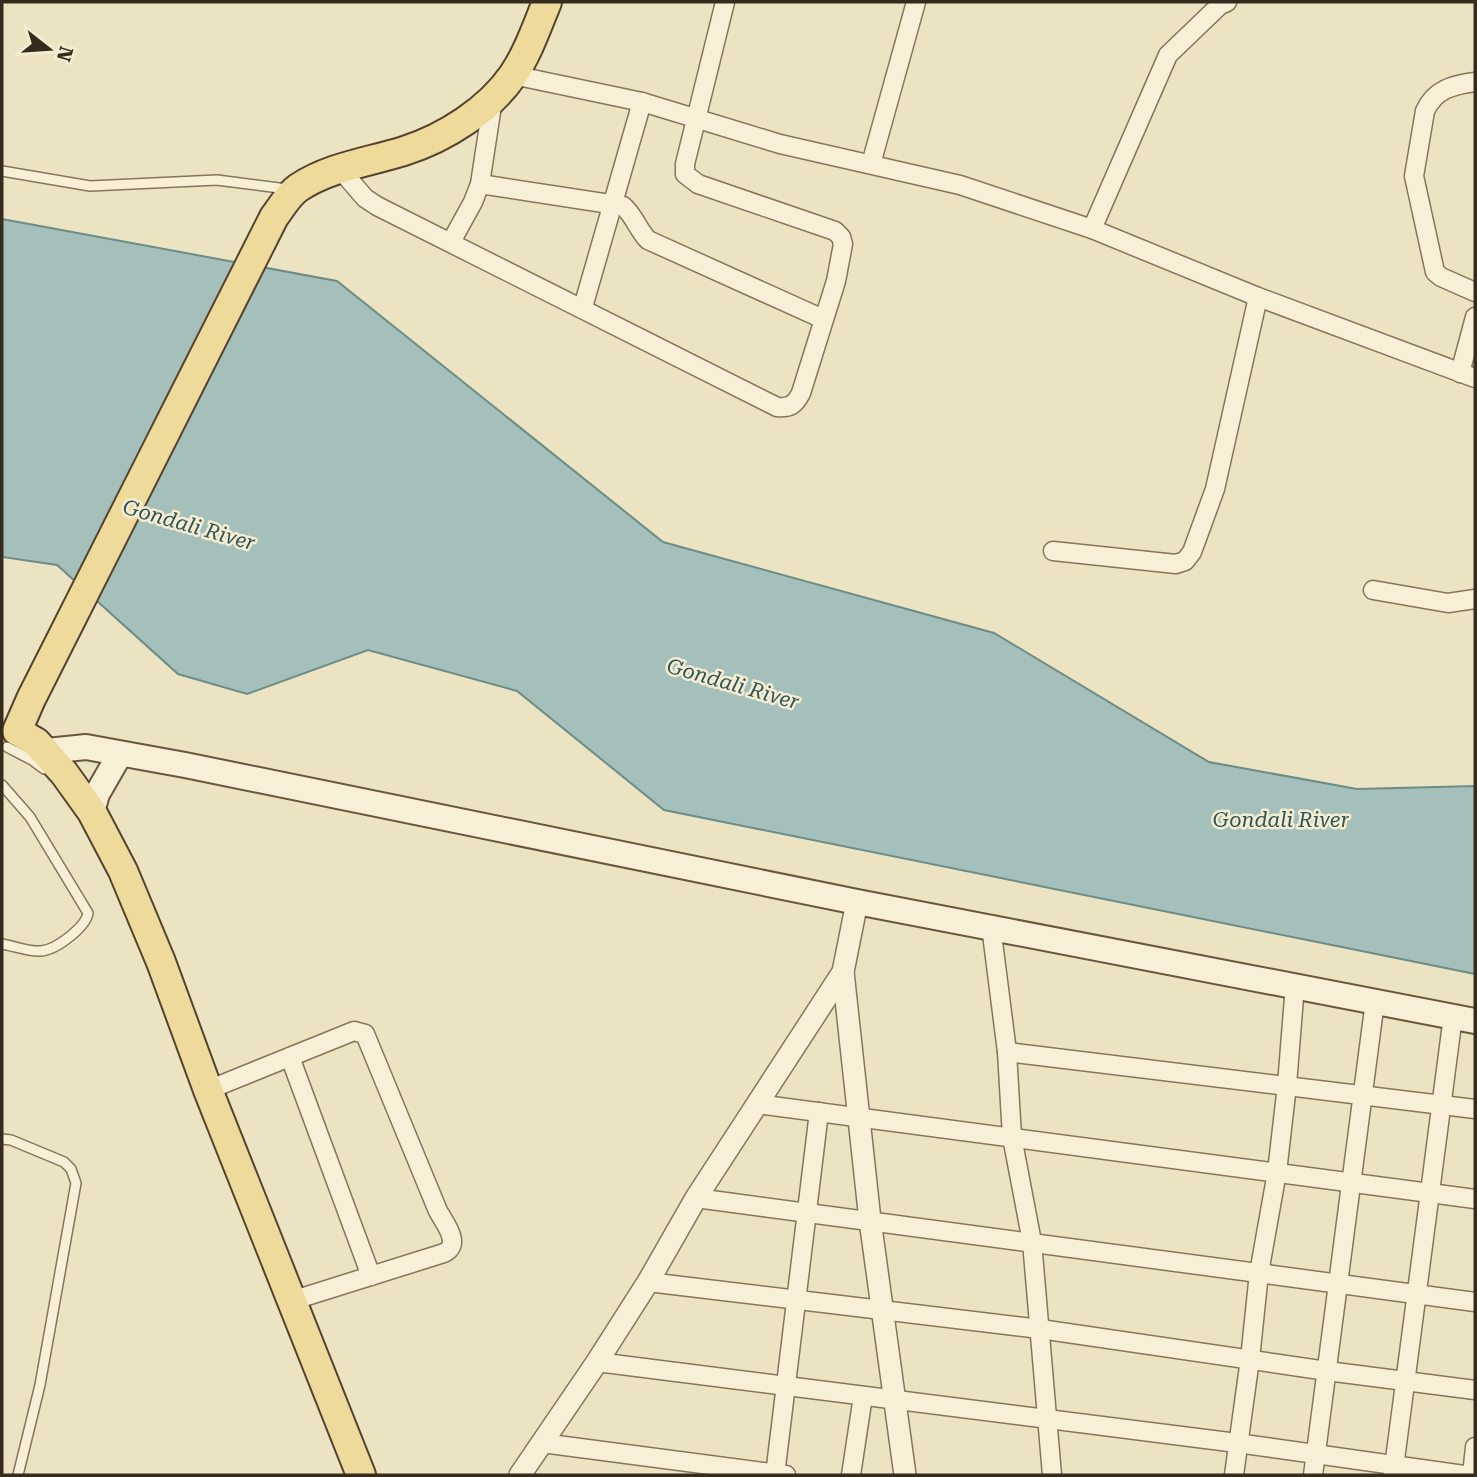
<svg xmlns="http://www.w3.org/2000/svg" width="1477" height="1477" viewBox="0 0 1477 1477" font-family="'Roboto Serif',serif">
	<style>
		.water { fill: #a5bfba; stroke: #6c8d87; stroke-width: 2 }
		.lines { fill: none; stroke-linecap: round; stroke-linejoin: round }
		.service-casing { stroke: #86755b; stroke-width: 12 }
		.minor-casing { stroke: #86755b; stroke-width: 21 }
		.tertiary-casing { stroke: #86755b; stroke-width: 24 }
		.secondary-casing { stroke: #68563e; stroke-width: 28 }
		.primary-casing { stroke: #54432f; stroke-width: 32 }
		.service { stroke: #f7f0d6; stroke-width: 9 }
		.minor { stroke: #f7f0d6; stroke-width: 18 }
		.tertiary { stroke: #f7f0d6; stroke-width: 21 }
		.secondary { stroke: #f7f0d6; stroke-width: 24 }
		.primary { stroke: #eedb9c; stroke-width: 28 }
		.labels { text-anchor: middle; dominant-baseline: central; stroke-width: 5; stroke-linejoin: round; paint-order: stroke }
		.water-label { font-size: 21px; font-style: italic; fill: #2e5555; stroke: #f4edd2 }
	</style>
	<rect width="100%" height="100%" fill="#ece3c3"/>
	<!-- water -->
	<polygon class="water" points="2,219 337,281 663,542 994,633 1209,762 1357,789 1475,786 1475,974 664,810 517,691 368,650 247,694 178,674 57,565 2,557"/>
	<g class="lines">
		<defs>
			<g id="service">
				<polyline points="2,171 90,186 217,180 287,189"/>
				<polyline points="7,747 32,760 44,769"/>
				<path d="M2 785 30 817 88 913C86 927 56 950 41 951 29 952 14 946 2 944"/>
				<polyline points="2,1139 11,1140 64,1162 71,1169 76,1183 40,1385 18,1475"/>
			</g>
			<g id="minor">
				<polyline points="513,75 642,102 780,144 960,185 1092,229 1258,297 1475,378"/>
				<path d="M1475 82C1453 85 1435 89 1425 111L1414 176 1435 272 1441 277 1475 292"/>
				<polyline points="871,164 916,2"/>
				<path d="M340 169 365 198 377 206 777 407C790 408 795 405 801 393L836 281 843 244 841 237 835 231 698 184 685 174V164L725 2"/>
				<path d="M480 184 623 206C634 215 638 230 648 240L823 319"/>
				<polyline points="1092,229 1168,55 1220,5 1227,2"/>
				<polyline points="451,242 473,202 480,184 493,99"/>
				<polyline points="583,307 642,102"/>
				<polyline points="1460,373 1475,317"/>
				<polyline points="1053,551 1176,564 1185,561 1192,552 1215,489 1258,297"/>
				<polyline points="1373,590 1448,603 1475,599"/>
				<polyline points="991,926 1007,1052 1012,1137 1032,1242 1052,1475"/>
				<polyline points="1007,1052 1475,1109"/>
				<polyline points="290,1057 371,1276"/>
				<path d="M208 1090 354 1031 365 1034 438 1211C445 1224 462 1244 444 1253L291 1301"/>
				<polyline points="757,1104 1475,1199"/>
				<polyline points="696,1198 1475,1302"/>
				<polyline points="648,1282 1040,1329 1327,1371 1475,1390"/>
				<polyline points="597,1362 1237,1443 1464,1475"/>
				<polyline points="542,1443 786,1475"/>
				<polyline points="775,1475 819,1112"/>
				<polyline points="851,1475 863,1396"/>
				<polyline points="1234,1475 1250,1359 1259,1273 1277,1172 1287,1085 1295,985"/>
				<polyline points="1313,1475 1375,1001"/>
				<polyline points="1393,1475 1453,1016"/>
				<polyline points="1472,1475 1475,1447"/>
			</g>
			<g id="tertiary">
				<polyline points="843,972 870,1220 905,1475"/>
				<polyline points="520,1475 597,1362 648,1282 696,1198 843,972 857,902"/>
			</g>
			<g id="secondary">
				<polyline points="47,751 86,747 185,765 857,902 1475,1021"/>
				<polyline points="92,812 97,794 120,754"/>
			</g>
			<path id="primary" d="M361 1475 208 1090 161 962 123 871 92 812 64 773 36 742 17 731 31 699 274 217C281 208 288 195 298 188 329 167 369 162 404 151 445 138 489 110 513 75 528 53 537 26 547 2"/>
		</defs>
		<!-- service casing -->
		<use href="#service" class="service-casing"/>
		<!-- minor casing -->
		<use href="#minor" class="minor-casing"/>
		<!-- tertiary casing -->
		<use href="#tertiary" class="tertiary-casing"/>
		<!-- secondary casing -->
		<use href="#secondary" class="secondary-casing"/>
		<!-- primary casing -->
		<use href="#primary" class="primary-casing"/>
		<!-- service -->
		<use href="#service" class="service"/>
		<!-- minor -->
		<use href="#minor" class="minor"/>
		<!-- tertiary -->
		<use href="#tertiary" class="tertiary"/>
		<!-- secondary -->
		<use href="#secondary" class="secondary"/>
		<!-- primary -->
		<use href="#primary" class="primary"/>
	</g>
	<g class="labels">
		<!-- water labels -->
		<g class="water-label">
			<text transform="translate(189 525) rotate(16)">Gondali River</text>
			<text transform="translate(733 684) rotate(16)">Gondali River</text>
			<text x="1281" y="820">Gondali River</text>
		</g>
	</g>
	<!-- border -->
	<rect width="1477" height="1477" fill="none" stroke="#362c1e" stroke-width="7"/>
	<!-- north arrow -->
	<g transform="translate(49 49) rotate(107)" stroke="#f4edd2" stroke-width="5" paint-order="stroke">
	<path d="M0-5L12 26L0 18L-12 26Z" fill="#362c1e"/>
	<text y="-10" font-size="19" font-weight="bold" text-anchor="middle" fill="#362c1e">N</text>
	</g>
</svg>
